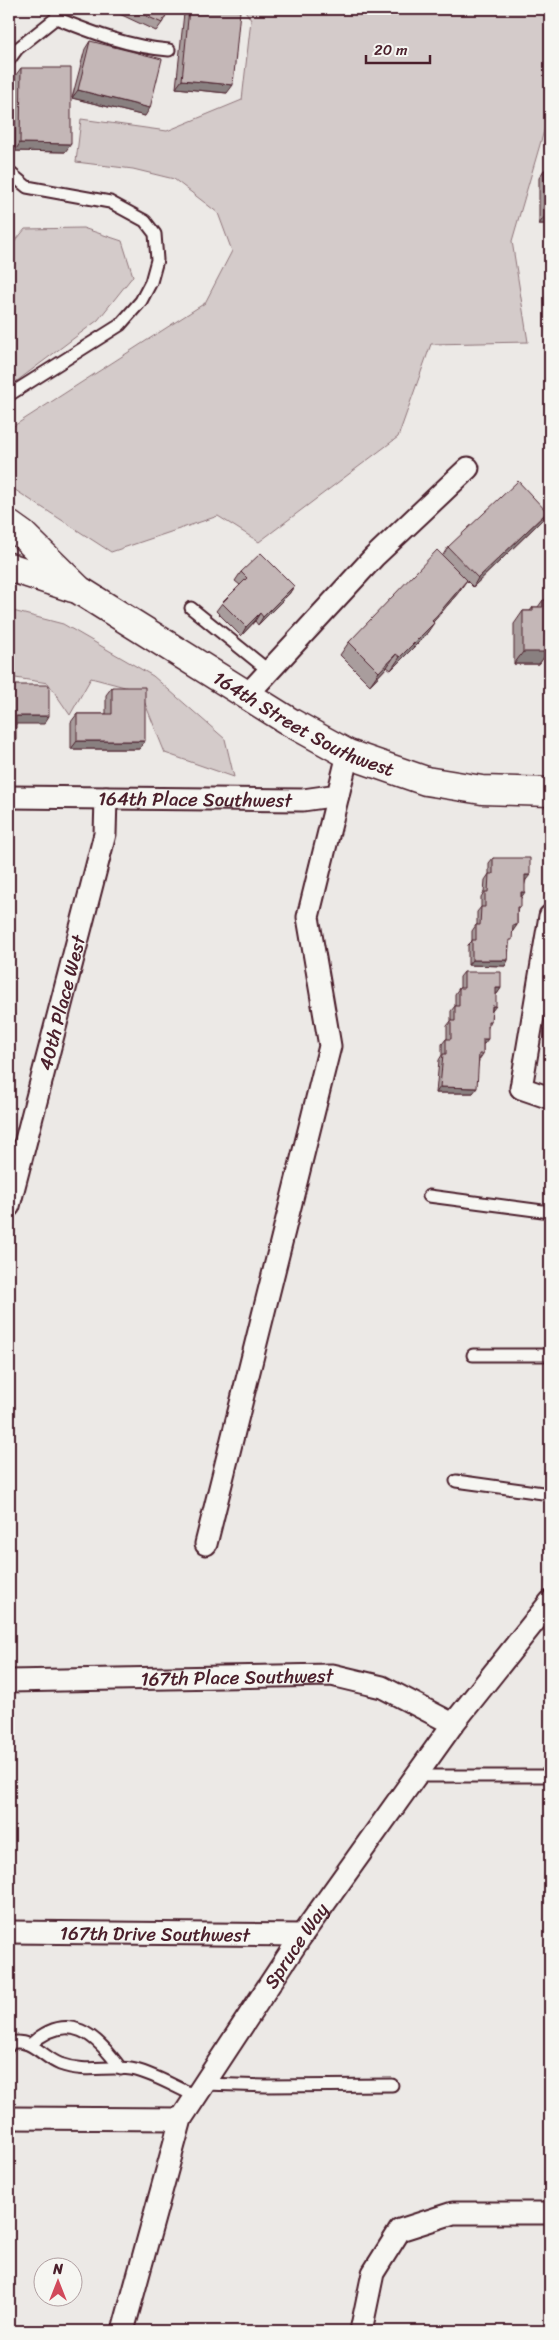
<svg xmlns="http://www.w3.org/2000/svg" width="559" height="2340" viewBox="0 0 559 2340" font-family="Sriracha,sans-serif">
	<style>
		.green { fill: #d4cbca; stroke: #8f757a }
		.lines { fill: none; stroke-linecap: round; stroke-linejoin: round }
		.lane-casing { stroke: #4a1f2b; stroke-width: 15 }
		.street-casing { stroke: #4a1f2b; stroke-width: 25 }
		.secondary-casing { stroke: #4a1f2b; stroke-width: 31 }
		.lane { stroke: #f6f6f2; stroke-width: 11 }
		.street { stroke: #f6f6f2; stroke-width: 21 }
		.secondary { stroke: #f6f6f2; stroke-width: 28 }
		.wall { fill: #a99d9d; stroke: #4a1f2b }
		.shaded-wall { fill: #898080; stroke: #4a1f2b }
		.building { fill: #c4b7b7; stroke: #4a1f2b }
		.labels { text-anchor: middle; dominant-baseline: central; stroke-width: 4; stroke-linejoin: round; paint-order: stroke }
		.street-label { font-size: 19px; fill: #4a1f2b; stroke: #f6f6f2 }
	</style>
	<rect width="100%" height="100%" fill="#ece9e6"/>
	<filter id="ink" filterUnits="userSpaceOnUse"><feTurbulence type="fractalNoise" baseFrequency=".02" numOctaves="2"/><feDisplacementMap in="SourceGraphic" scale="10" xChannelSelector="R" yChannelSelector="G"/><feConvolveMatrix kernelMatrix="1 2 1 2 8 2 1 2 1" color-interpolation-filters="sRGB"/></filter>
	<g filter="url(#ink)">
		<!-- green -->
		<g class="green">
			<polygon points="244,9 550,9 550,110 512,241 528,342 431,344 398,437 259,542 218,516 111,552 9,486 9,429 205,303 232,251 218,213 174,179 133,169 76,162 81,119 167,131 242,100 251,20"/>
			<polygon points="83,228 122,241 133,276 98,320 9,387 9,249 25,229"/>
			<polygon points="9,610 63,624 153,676 225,739 234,777 165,753 140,691 91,678 70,715 48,683 9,677"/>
		</g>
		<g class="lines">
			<defs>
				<g id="lane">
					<path d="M56 18C93 33 130 47 169 50"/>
					<polyline points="9,60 17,49 56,18 58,9"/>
					<polyline points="9,172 27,187 110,202 145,221 155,234 157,260 151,282 141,301 120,325 9,395"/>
					<polyline points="191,608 269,671"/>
					<polyline points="429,1196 550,1212"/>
					<polyline points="473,1355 550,1355"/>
					<polyline points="456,1481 550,1494"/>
					<polyline points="416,1776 550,1776"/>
					<path d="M31 2044C69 2010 96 2034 121 2069"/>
					<path d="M9 2046 10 2043C31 2037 42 2057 60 2064 87 2074 111 2064 136 2070 156 2075 177 2088 196 2096"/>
					<polyline points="204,2084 266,2086 392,2085"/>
				</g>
				<g id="street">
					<polyline points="247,695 374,557 468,468"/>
					<path id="s1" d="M9 797 303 800 338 795 348 754"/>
					<polyline points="550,916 521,1088 550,1098"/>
					<path id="s2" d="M9 1206 105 834 106 798"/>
					<polyline points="206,1544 330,1046 308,917 338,795"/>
					<path id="s3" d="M9 1681 332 1675 382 1687 453 1724"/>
					<path id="s4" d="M9 1932 302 1935"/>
					<polyline points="9,2118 181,2119"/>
					<path id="s5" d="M123 2331 181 2119 302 1935 453 1724 550 1602"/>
					<polyline points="361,2331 373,2273 400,2230 453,2213 550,2213"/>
				</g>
				<g id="secondary">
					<path id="s6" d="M9 525 23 535 79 590 290 722 348 754 426 781 482 790 550 792"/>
					<polyline points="9,567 73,588"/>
				</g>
			</defs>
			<!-- lane casing -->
			<use href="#lane" class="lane-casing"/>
			<!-- street casing -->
			<use href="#street" class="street-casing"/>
			<!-- secondary casing -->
			<use href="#secondary" class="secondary-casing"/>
			<!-- lane -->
			<use href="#lane" class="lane"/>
			<!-- street -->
			<use href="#street" class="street"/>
			<!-- secondary -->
			<use href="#secondary" class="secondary"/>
		</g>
		<!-- wall -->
		<g class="wall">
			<polygon points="109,9 169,9 162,23 156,31"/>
			<polygon points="187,9 222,9 227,93 176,88 184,13"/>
			<polygon points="90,41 145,116 72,98 85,49"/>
			<polygon points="21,68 65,152 15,151 15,76"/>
			<polygon points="544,170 550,224 539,224 539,178"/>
			<polygon points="542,520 473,587 466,580 458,593 433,622 425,636 391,670 387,667 370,685 340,655 349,642 443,555 448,547"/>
			<polygon points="241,572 294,586 289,594 258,625 255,621 241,636 216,611 222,603 240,585 235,581"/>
			<polygon points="543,600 545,656 539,664 514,664 514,624 523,611 530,611 533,607 538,607"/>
			<polygon points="112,687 139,749 71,749 71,722 77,714 106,714 106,695"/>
			<polygon points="493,858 526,880 517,912 517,925 512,931 509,945 508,960 505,966 468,965 468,945 472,941 472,931 476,925 477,925 477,912 481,907 481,897 484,892 485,880 489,874 489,863"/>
			<polygon points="464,972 501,988 497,994 496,994 492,1011 491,1021 488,1027 484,1044 483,1044 483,1054 479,1060 473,1093 436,1093 439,1060 442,1055 442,1044 446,1039 447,1039 447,1026 451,1021 451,1011 455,1006 455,994 459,988 460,988 460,977"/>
		</g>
		<!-- shaded-wall -->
		<g class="shaded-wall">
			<polygon points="182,80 233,85 227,93 176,88"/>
			<polygon points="78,90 150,108 145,116 72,98"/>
			<polygon points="20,143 71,144 65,152 15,151"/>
			<polygon points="545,216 550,216 550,224 539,224"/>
			<polygon points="547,512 542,520 473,587 478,578"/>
			<polygon points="467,580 458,593 423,634 432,621"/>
			<polygon points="294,586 289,594 258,625 263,617"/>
			<polygon points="260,613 255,621 241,636 246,627"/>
			<polygon points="434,623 425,636 391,670 400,657"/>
			<polygon points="548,643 550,643 550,656 545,656 539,664 514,664 523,652"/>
			<polygon points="396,654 387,667 370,685 379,672"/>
			<polygon points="16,716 49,716 44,724 11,724"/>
			<polygon points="9,740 16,740 11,748 9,748"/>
			<polygon points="77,741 145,741 139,749 71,749"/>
			<polygon points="525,875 530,875 526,880 521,881"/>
			<polygon points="521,892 525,892 521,898"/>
			<polygon points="513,925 517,925 513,931 509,931"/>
			<polygon points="472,960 508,960 505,966 468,965"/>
			<polygon points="496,988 501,988 497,994 492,994"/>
			<polygon points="492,1006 496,1006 492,1011"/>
			<polygon points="483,1039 488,1039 484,1044 479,1044"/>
			<polygon points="440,1087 477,1088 473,1093 436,1093"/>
		</g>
		<!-- building -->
		<g class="building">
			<polygon points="131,9 169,9 162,23"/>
			<polygon points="189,9 222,9 240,11 233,85 182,80"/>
			<polygon points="90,41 162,59 150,108 78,90"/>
			<polygon points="21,68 71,68 71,144 20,143"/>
			<polygon points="544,170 550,170 550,216 545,216"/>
			<polygon points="518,481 547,512 478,578 448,547"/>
			<polygon points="437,550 467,580 432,621 434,623 400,657 396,654 379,672 349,642"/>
			<polygon points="261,553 294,586 263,617 260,613 246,627 222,603 247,578 241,572"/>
			<polygon points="543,600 550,600 550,643 548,643 548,652 523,652 523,611 533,611 533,607 543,607"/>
			<polygon points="9,685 49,685 49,716 16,716 16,740 9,740"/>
			<polygon points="112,687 145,687 145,741 77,741 77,714 112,714"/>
			<polygon points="493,858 530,858 530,875 525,875 525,892 521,892 521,907 517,907 517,925 513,925 512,940 509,940 508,960 472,960 472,940 476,940 476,925 480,925 481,907 485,907 485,892 488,892 489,874 493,874"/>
			<polygon points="464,972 501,972 501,988 496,988 496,1006 492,1006 491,1021 488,1021 488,1039 483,1039 483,1054 479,1054 477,1088 440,1087 443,1054 446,1054 446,1039 451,1039 451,1021 455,1021 455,1006 459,1006 459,988 464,988"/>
		</g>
	</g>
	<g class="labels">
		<!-- street labels -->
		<g class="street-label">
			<text stroke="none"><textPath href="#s6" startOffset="358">164th Street Southwest</textPath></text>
			<text stroke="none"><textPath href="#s1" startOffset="186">164th Place Southwest</textPath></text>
			<text stroke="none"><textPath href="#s2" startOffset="210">40th Place West</textPath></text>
			<text stroke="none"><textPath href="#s3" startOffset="228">167th Place Southwest</textPath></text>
			<text stroke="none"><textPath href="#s4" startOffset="146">167th Drive Southwest</textPath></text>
			<text stroke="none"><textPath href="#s5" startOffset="428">Spruce Way</textPath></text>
		</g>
	</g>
	<!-- margin -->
	<rect width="559" height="2340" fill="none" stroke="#f6f6f2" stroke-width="30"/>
	<rect x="15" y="15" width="529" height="2310" fill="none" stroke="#4a1f2b" stroke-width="2" filter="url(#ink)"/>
	<!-- north arrow -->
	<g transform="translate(58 2282)"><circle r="24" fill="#f6f6f2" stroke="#b1a0a2"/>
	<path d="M0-4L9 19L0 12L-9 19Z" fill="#d1495b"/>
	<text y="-8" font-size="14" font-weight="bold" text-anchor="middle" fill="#4a1f2b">N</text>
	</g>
	<!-- scale -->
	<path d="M366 55v8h64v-8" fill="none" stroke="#4a1f2b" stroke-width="2.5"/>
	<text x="374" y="55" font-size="15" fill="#4a1f2b" stroke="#f6f6f2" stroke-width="4" paint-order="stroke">20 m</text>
</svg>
